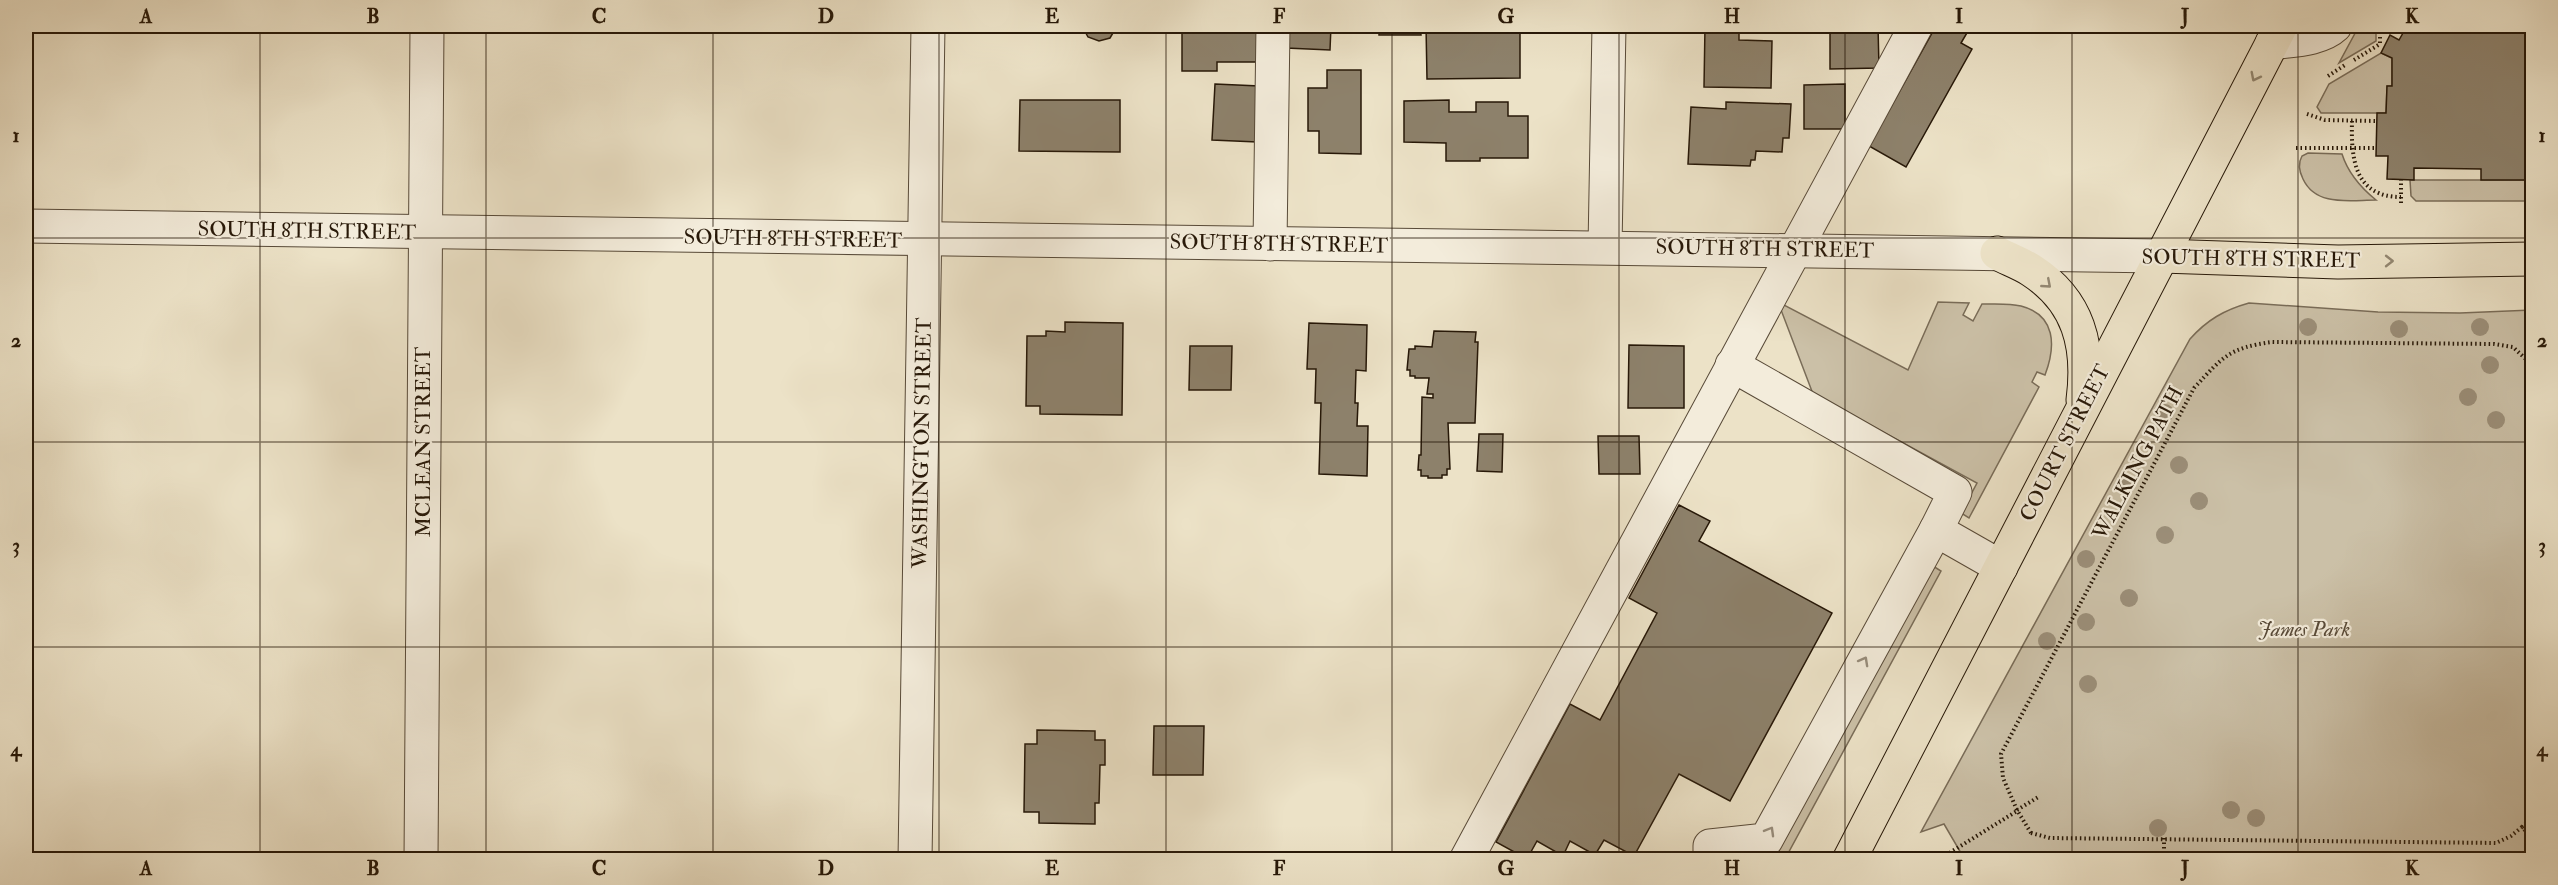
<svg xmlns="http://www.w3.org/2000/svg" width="2558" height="885" viewBox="0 0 2558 885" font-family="'IM FELL Double Pica',serif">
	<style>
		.green { fill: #cbc0a7; stroke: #796c58; stroke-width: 1.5 }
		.building { fill: #8d816b; stroke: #271808; stroke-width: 1.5 }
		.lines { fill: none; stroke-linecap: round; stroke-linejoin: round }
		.minor-casing { stroke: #584a38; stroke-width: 35 }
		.major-casing { stroke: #271808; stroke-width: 35 }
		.path { stroke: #271808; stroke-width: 4; stroke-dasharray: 1.5 3; stroke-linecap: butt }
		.minor { stroke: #f3ecdb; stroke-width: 33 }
		.major { stroke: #ece2c7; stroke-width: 33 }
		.tree { fill: #9b8e78 }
		.oneway { stroke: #938771 }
		.oneway2 { stroke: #978d7c }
		.grid { fill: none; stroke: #271808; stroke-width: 1.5; stroke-opacity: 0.55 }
		.labels { text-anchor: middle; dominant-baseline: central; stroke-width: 4.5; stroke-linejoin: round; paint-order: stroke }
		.street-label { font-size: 21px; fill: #271808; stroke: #f3ecdb }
		.park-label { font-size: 21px; font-style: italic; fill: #584a38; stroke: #f3ecdb }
		.neatline { fill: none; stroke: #271808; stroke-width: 2 }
		.grid-label { font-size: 20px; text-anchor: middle; font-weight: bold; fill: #271808 }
	</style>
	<rect width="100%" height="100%" fill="#ece2c7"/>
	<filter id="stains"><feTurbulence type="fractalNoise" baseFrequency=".00333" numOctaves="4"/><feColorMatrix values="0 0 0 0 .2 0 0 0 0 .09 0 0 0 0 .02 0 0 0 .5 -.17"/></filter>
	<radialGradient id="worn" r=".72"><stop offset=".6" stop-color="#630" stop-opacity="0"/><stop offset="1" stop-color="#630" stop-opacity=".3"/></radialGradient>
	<!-- green -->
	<g class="green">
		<polygon points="2359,26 2376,26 2376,41 2339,63"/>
		<polygon points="2381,53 2392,58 2392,86 2387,86 2386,113 2321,113 2317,107 2329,84"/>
		<path d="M2308 153 2342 154C2348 173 2360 187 2376 200 2350 200 2316 207 2303 179 2299 171 2298 163 2302 156Z"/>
		<polygon points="2528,174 2532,174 2532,201 2416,201 2411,196 2410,180 2527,180"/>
		<path d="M1778 302 1908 370 1938 302 1969 303 1963 315 1973 321 1982 304C1994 304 2009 303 2021 306 2056 315 2056 346 2045 375L2037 372 2032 382 2039 387 1969 518 1961 513 1977 483 1813 394Z"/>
		<path d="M2249 303 2378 312 2460 313 2532 310V859L1965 860 1944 824 1921 832 2190 339C2207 320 2224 310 2249 303Z"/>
		<polygon points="1933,566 1941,571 1785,859 1726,860 1726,857 1774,855"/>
	</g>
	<!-- building -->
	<g class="building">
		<polygon points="1082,26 1117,26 1110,38 1099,41 1088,37"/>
		<polygon points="1182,26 1257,26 1257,62 1217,62 1217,71 1182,71"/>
		<polygon points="1286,26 1331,26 1330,50 1286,48"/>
		<polygon points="1379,26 1420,26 1421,35 1379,35"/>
		<polygon points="1426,26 1520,26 1520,78 1427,79"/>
		<polygon points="1705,26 1739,26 1739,40 1772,41 1771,88 1704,87"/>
		<polygon points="1830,26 1878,26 1879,68 1830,69"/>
		<polygon points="1936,26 1971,26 1961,43 1972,49 1906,167 1869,146"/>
		<polygon points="2407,26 2532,26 2532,174 2528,174 2528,180 2481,180 2481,169 2414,168 2414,180 2387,179 2388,156 2376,156 2377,113 2386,113 2387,86 2392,86 2392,58 2381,53 2390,35 2399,40"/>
		<polygon points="1327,70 1361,70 1361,154 1319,153 1319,131 1308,131 1308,88 1327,88"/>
		<polygon points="1215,84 1259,86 1257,142 1212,140"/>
		<polygon points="1845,84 1845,129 1804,129 1804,85"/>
		<polygon points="1020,100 1120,100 1120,152 1019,151"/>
		<polygon points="1449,100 1449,112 1476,112 1476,102 1508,102 1508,116 1528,116 1528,158 1480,158 1480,161 1446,161 1446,143 1404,142 1404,101"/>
		<polygon points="1726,102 1791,104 1789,138 1783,138 1782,152 1756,151 1755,160 1751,160 1750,166 1688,164 1691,107 1726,109"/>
		<polygon points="1065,322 1123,323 1122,415 1040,414 1040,406 1026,406 1027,336 1046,336 1046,331 1065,332"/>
		<polygon points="1309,323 1367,325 1366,371 1356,370 1355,403 1358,403 1357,426 1368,426 1367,476 1319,474 1321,403 1315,403 1316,369 1307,369"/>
		<polygon points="1434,331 1476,332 1475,342 1478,342 1475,423 1448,423 1450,469 1447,469 1447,475 1442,475 1442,478 1428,478 1428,476 1421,476 1421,470 1418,470 1419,455 1421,455 1422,397 1433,398 1433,394 1427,394 1429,378 1415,378 1415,376 1410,376 1410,370 1407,370 1409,349 1415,349 1415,346 1432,347"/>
		<polygon points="1629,345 1684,346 1684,408 1628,408"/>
		<polygon points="1190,346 1232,346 1231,390 1189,390"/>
		<polygon points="1479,434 1503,434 1502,472 1477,471"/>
		<polygon points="1598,436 1639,436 1640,474 1599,474"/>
		<polygon points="1679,505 1710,521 1699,541 1832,613 1730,801 1679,774 1634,856 1604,840 1595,855 1570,841 1563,856 1537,841 1527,859 1496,842 1570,704 1600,720 1657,613 1629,598"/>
		<polygon points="1154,726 1204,726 1203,775 1153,775"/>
		<polygon points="1037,730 1095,731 1095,740 1105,740 1105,765 1100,765 1099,803 1095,803 1095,824 1039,823 1039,812 1024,812 1025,744 1037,744"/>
	</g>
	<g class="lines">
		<defs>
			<g id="minor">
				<path d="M2272 43C2292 40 2320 40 2335 26"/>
				<polyline points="26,226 2162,256"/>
				<polyline points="1270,244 1273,26"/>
				<polyline points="1605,247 1609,26"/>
				<polyline points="1732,365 1955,492 1936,530 2001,567"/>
				<polyline points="421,860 427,26"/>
				<polyline points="915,860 928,26"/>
				<polyline points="1466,860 1916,26"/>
				<polyline points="1710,860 1710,846 1766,840 1936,530"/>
			</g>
			<g id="major">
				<path d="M1997 253C2008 259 2020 263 2031 270 2079 301 2090 346 2083 400"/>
				<polyline points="2162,256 2338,262 2532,259"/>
				<polyline points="1849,860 2281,26"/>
			</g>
		</defs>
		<!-- minor casing -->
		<use href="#minor" class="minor-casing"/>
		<!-- major casing -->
		<use href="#major" class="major-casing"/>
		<!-- path -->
		<g class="path">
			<polyline points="2354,60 2380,44 2380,26"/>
			<polyline points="2328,76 2345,65"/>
			<polyline points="2307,114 2325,120 2376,121"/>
			<path d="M2352 121C2351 158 2354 197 2401 197"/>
			<polyline points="2296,148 2376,148"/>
			<polyline points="2401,179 2401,206"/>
			<polyline points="2017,810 2040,796"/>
			<polyline points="2522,827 2532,817"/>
			<path d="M2031 833 2017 810 2003 778 2001 754 2194 388C2223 357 2228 348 2272 342L2494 344 2513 347 2530 363"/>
			<polyline points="2031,833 2050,838 2496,843 2511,836 2522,827 2532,838"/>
			<polyline points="2164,838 2164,860"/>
			<polyline points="1938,860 2017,811"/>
		</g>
		<!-- minor -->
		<use href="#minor" class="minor"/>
		<!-- major -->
		<use href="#major" class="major"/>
	</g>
	<!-- trees -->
	<g class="tree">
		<circle cx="2308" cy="327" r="9"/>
		<circle cx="2480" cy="327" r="9"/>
		<circle cx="2399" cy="329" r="9"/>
		<circle cx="2490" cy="365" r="9"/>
		<circle cx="2468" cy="397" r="9"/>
		<circle cx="2165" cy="413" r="9"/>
		<circle cx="2496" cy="420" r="9"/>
		<circle cx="2179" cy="465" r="9"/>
		<circle cx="2124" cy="486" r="9"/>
		<circle cx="2199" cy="501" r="9"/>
		<circle cx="2165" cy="535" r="9"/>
		<circle cx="2086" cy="559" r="9"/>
		<circle cx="2129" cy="598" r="9"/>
		<circle cx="2086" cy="622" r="9"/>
		<circle cx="2047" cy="641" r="9"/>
		<circle cx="2088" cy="684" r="9"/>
		<circle cx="2231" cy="810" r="9"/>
		<circle cx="2256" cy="818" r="9"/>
		<circle cx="2158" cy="828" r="9"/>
	</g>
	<!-- one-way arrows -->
	<defs><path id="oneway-chevron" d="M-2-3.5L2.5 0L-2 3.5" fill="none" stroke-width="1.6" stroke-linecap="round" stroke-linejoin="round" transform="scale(1.5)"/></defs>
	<g class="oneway">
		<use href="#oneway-chevron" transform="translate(2255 77) rotate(117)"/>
		<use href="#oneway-chevron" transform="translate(2389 261)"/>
		<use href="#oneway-chevron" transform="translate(2047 284) rotate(41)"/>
	</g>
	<g class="oneway2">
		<use href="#oneway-chevron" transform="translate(1864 661) rotate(-61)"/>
		<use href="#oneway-chevron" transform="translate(1770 831) rotate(-60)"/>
	</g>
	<!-- grid -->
	<path class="grid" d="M260 26V860M486 26V860M713 26V860M939 26V860M1166 26V860M1392 26V860M1619 26V860M1845 26V860M2072 26V860M2298 26V860M26 238H2532M26 442H2532M26 647H2532"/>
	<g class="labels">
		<!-- street labels -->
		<g class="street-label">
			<text transform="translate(307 231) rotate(1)">SOUTH 8TH STREET</text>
			<text transform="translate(793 239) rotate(1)">SOUTH 8TH STREET</text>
			<text transform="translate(1279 244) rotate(1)">SOUTH 8TH STREET</text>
			<text transform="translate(1765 249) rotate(1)">SOUTH 8TH STREET</text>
			<text transform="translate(2251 259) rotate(1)">SOUTH 8TH STREET</text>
			<text transform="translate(423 442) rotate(-90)">MCLEAN STREET</text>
			<text transform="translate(922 443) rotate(-89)">WASHINGTON STREET</text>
			<text transform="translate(2065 443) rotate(-63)">COURT STREET</text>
			<text transform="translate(2138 463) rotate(-62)">WALKING PATH</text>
		</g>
		<!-- park labels -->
		<g class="park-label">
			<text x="2304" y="629">James Park</text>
		</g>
	</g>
	<!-- margin -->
	<rect width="2558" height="885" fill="none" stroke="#ece2c7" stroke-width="66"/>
	<rect x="33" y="33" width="2492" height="819" class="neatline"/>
	<g class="grid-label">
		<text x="146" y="23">A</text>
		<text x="373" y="23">B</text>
		<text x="599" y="23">C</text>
		<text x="826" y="23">D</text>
		<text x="1052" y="23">E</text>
		<text x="1279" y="23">F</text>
		<text x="1506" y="23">G</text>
		<text x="1732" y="23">H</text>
		<text x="1959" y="23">I</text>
		<text x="2185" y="23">J</text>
		<text x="2412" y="23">K</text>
		<text x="16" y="142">1</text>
		<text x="2542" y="142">1</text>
		<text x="16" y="347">2</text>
		<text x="2542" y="347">2</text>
		<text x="16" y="552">3</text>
		<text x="2542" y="552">3</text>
		<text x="16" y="756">4</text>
		<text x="2542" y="756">4</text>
		<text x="146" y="875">A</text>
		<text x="373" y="875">B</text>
		<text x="599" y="875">C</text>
		<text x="826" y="875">D</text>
		<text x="1052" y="875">E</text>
		<text x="1279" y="875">F</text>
		<text x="1506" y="875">G</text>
		<text x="1732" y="875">H</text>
		<text x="1959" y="875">I</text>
		<text x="2185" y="875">J</text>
		<text x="2412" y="875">K</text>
	</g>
	<rect width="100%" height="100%" filter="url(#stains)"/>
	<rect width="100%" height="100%" fill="url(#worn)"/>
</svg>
